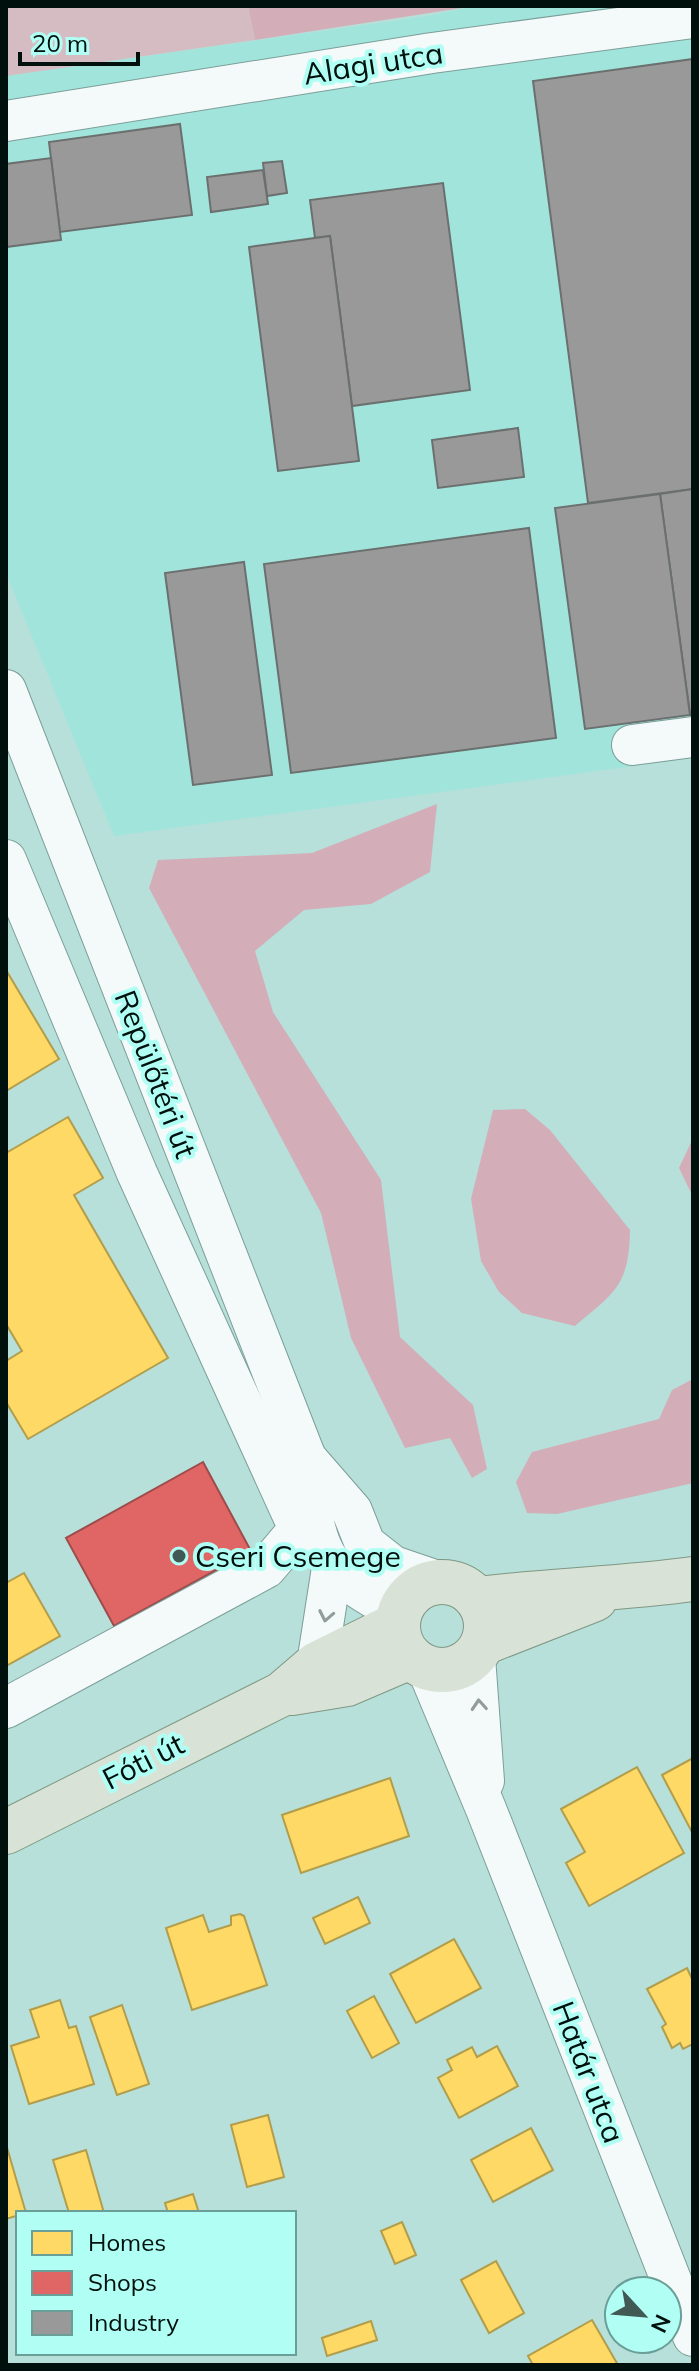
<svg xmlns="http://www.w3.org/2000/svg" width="699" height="2371" viewBox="0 0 699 2371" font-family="Mulish,sans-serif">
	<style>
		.built { fill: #a1e4db }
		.green { fill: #d5bbc2 }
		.forest { fill: #d3aeb9 }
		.homes { fill: #ffd966; stroke: #b29d4b; stroke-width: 2 }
		.shops { fill: #e06666; stroke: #9d4c4b; stroke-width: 2 }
		.industry { fill: #999; stroke: #6b706f; stroke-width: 2 }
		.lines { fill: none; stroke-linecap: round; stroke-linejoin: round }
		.minor-casing { stroke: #7c9e99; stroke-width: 42 }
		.major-casing { stroke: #7f9783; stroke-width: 46 }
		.minor { stroke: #f4faf9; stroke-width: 40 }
		.major { stroke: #d9e2d6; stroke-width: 44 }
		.oneway { stroke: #929c9b }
		.poi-dot { fill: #405954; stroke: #b1fff4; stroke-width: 3 }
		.labels { text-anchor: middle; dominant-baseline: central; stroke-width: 8; stroke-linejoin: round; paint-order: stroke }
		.street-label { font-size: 30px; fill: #00100d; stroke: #b1fff4 }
		.poi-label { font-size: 30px; fill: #00100d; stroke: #b1fff4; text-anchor: start }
	</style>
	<rect width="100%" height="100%" fill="#b6e0d9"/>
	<!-- built -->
	<polygon class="built" points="475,6 693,6 693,758 114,836 6,573 6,76 428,16"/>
	<!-- green -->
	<polygon class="green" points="6,6 248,6 255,40 6,76"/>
	<!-- forest -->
	<g class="forest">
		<polygon points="248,6 475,6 255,40"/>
		<polygon points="437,804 430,872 371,904 304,910 255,951 273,1012 381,1180 400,1337 473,1405 487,1469 472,1478 450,1438 405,1448 351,1338 321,1213 149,888 158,860 312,853"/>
		<path d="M525 1109 550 1130 630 1230C629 1286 615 1292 575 1326L522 1313 499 1292 481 1261 471 1199 493 1110Z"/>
		<polygon points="693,1138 693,1197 679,1168"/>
		<polygon points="693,1379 693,1483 557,1514 527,1513 516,1482 532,1452 659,1419 672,1390"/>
	</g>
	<!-- homes -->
	<g class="homes">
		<polygon points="6,970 59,1059 6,1091"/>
		<polygon points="68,1117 103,1178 74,1195 168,1358 28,1439 6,1402 6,1361 22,1351 6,1324 6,1153"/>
		<polygon points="24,1573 60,1636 6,1666 6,1583"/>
		<polygon points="693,1758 693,1834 662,1775"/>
		<polygon points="637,1767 684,1853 589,1906 566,1863 585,1852 561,1809"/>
		<polygon points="390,1778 409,1836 301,1873 282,1815"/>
		<polygon points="358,1897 370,1923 325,1944 313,1918"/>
		<polygon points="240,1914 244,1916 267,1985 192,2010 166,1928 203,1915 209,1932 231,1925 231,1916"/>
		<polygon points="454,1939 481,1988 416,2023 390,1974"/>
		<polygon points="687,1968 693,1981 693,2044 683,2049 680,2043 672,2048 662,2027 666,2024 647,1989"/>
		<polygon points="374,1996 399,2043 372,2058 347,2011"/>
		<polygon points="60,2000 69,2028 76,2026 94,2084 29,2104 11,2046 39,2037 30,2010"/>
		<polygon points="122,2005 149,2084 117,2095 90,2017"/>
		<polygon points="497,2046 518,2086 459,2118 438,2078 452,2070 447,2060 472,2047 477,2057"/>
		<polygon points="268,2115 284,2177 247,2187 231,2125"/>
		<polygon points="531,2128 553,2170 493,2202 471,2160"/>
		<polygon points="6,2144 26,2213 6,2219"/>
		<polygon points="86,2150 104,2213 69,2213 53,2160"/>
		<polygon points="193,2194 199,2213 168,2213 165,2203"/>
		<polygon points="402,2222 416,2255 395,2264 381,2231"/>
		<polygon points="496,2261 524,2313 489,2333 461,2280"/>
		<polygon points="592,2320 618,2365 533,2365 528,2356"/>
		<polygon points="371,2321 377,2340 327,2356 322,2338"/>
	</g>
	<!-- shops -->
	<polygon class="shops" points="203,1462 251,1551 114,1626 66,1538"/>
	<!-- industry -->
	<g class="industry">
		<polygon points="693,59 693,489 588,503 533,81"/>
		<polygon points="180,124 192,215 60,232 49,142"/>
		<polygon points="51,158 61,240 6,247 6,164"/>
		<polygon points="282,161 287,193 267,196 263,163"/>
		<polygon points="263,170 268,204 211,212 207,177"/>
		<polygon points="443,183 470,390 352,406 330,236 315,238 310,200"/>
		<polygon points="330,236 359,461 278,471 249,247"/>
		<polygon points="518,428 524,477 438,488 432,440"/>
		<polygon points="693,489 693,715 690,715 660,494"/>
		<polygon points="660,494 690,715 585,729 555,508"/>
		<polygon points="529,528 556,738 291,773 264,564"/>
		<polygon points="244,562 272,775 193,785 165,573"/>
	</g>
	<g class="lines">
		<defs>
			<g id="minor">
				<polyline points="6,121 432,53 693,18"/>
				<path d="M6 690 306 1458C315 1549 315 1569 400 1612"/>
				<polyline points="632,745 693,737"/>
				<polyline points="6,860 137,1173 299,1529 266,1568 6,1708"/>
				<polyline points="306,1458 352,1511 365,1544 393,1566 440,1582"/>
				<polyline points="475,1657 484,1781"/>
				<polyline points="317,1664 332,1568"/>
				<polyline points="427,1668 486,1809 693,2336"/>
			</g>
			<g id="major">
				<circle cx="442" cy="1626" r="44"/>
				<path d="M478 1599C550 1590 621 1589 693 1579"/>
				<polyline points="483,1643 595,1599"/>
				<polyline points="292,1693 347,1684 410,1657"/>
				<polyline points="6,1832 282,1694 317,1664 398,1624"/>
			</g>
		</defs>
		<!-- minor casing -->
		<use href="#minor" class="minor-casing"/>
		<!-- major casing -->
		<use href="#major" class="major-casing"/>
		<!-- minor -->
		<use href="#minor" class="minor"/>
		<!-- major -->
		<use href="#major" class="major"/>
	</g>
	<!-- one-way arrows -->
	<defs><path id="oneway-chevron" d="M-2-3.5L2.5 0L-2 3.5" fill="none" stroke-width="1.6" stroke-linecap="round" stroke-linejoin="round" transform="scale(2)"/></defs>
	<g class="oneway">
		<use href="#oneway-chevron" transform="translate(326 1616) rotate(101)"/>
		<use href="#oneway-chevron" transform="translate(479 1705) rotate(-94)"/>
	</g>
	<!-- markers -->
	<circle class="poi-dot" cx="179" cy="1556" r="8"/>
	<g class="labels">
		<!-- street labels -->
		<g class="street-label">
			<text transform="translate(373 63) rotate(-9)">Alagi utca</text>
			<text transform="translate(156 1074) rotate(69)">Repülőtéri út</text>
			<text transform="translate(143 1761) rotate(-27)">Fóti út</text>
			<text transform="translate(589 2072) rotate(69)">Határ utca</text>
		</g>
		<!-- poi labels -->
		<g class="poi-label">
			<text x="195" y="1556">Cseri Csemege</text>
		</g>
	</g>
	<!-- border -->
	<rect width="699" height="2371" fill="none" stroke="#00100d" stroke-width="16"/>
	<!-- legend -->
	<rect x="16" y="2211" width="280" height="144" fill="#b1fff4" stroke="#6a9f98" stroke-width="2"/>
	<rect x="32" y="2231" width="40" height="24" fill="#ffd966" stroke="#6a9f98" stroke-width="2"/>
	<text x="88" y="2251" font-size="24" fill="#00100d">Homes</text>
	<rect x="32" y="2271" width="40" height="24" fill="#e06666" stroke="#6a9f98" stroke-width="2"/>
	<text x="88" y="2291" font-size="24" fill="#00100d">Shops</text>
	<rect x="32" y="2311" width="40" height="24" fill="#999999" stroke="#6a9f98" stroke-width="2"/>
	<text x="88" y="2331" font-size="24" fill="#00100d">Industry</text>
	<!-- north arrow -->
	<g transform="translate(643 2315) rotate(116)"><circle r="38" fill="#b1fff4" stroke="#6a9f98" stroke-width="2"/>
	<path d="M0-6L14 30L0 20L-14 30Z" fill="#405954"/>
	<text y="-12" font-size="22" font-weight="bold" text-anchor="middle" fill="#00100d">N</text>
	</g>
	<!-- scale -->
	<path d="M20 52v12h118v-12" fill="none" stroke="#00100d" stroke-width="4"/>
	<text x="32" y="52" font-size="24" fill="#00100d" stroke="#b1fff4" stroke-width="6" paint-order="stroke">20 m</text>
</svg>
